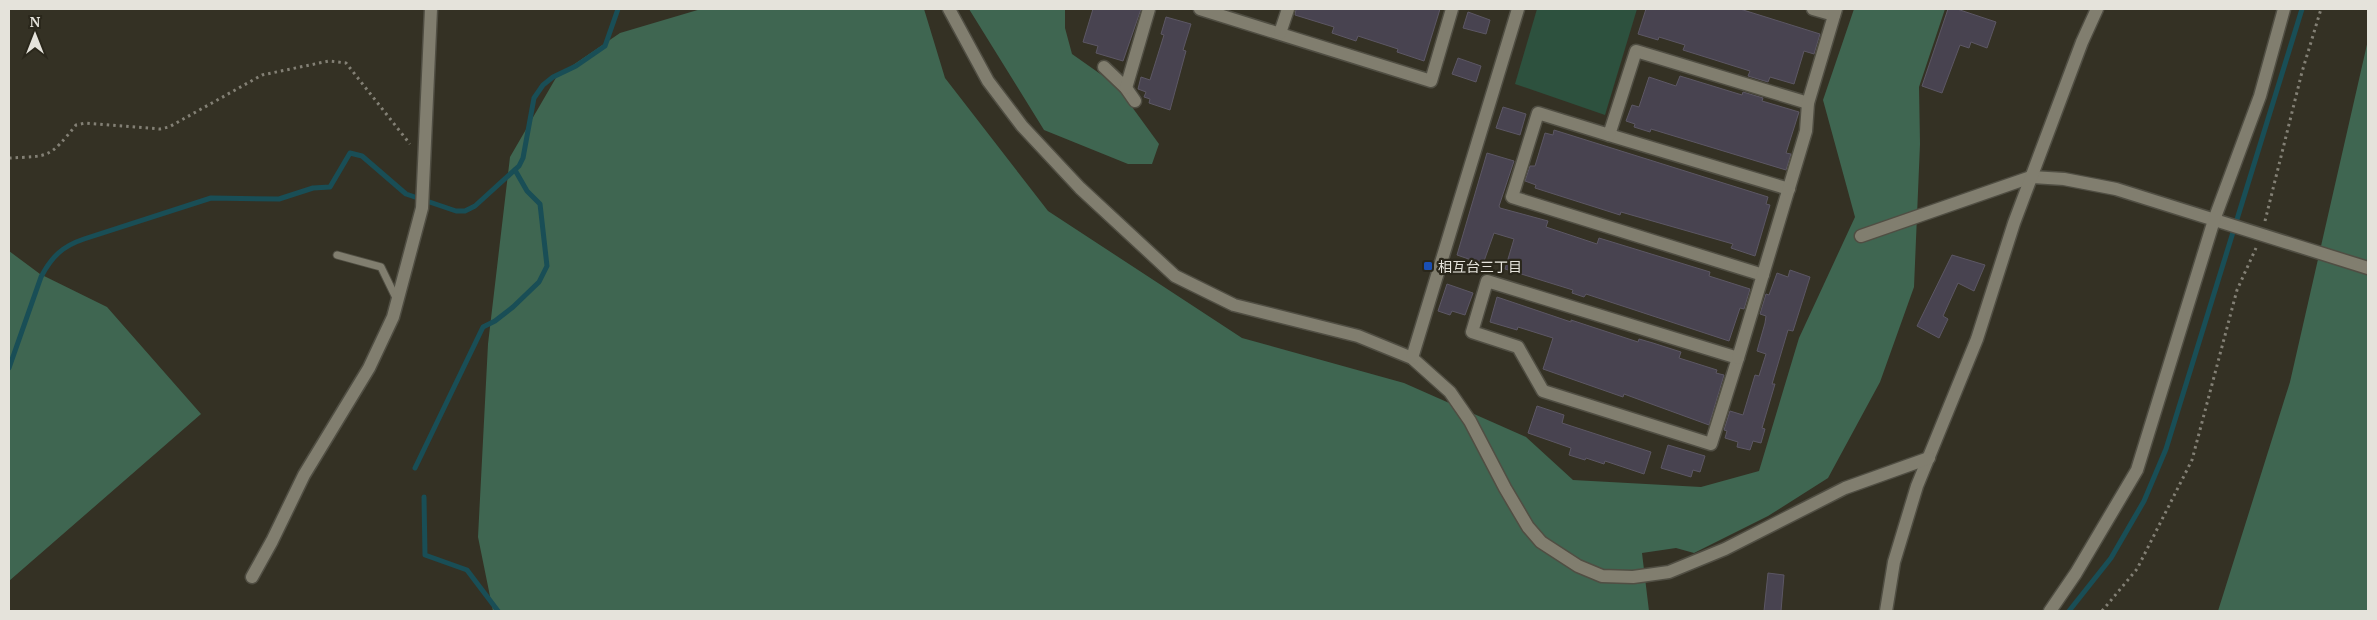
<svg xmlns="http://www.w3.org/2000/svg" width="2377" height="620" viewBox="0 0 2377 620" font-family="'PT Serif','Noto Sans JP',serif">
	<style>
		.green { fill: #2d513e }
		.forest { fill: #3f6651 }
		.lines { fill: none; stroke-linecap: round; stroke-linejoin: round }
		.stream { stroke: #194e56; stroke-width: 5 }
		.building { fill: #484350; stroke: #5c5764 }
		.lane-casing { stroke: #504e43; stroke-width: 9 }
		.street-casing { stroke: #504e43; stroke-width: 15 }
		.secondary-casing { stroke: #504e43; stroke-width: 15 }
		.path { stroke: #838075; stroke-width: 3; stroke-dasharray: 2.5 4; stroke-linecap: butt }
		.lane { stroke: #817e6f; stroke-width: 7 }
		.street { stroke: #817e6f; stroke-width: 12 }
		.secondary { stroke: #817e6f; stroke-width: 12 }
		.transit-dot { fill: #1a4fb4; stroke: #2a271b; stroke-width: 2 }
		.labels { text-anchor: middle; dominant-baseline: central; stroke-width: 4.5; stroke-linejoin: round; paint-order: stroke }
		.poi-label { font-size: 14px; fill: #e5e3db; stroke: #2a271b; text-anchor: start }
	</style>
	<rect width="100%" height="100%" fill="#343124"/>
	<!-- green -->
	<polygon class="green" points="1537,9 1637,9 1605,115 1515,84"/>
	<!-- forest -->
	<g class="forest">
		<polygon points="701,9 924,9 945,78 1048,211 1242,338 1404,383 1526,437 1573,480 1701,487 1759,471 1799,338 1855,217 1823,100 1854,9 1945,9 1919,87 1920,144 1914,287 1880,382 1828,478 1768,516 1694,553 1676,548 1642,553 1649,611 493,611 478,537 488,344 510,157 557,76 620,33"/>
		<polygon points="969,9 1065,9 1065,28 1072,54 1116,85 1159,144 1152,164 1128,164 1044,130"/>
		<polygon points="2368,40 2368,611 2218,611 2290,382"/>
		<polygon points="9,251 40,274 107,307 201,414 9,581"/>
	</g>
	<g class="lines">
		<!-- stream -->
		<g class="stream">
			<path d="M9 368 41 277C52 256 63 246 84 239L211 198 279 199 313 188 330 187 350 153 362 156 406 194 456 211H465L475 206 519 166 523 158 534 98 543 85 553 77 576 66 605 46 618 9"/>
			<polyline points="415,468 483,327 495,321 513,307 539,282 547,266 540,204 527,191 515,170"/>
			<polyline points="424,497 425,555 467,570 498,611"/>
			<polyline points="2069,611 2111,558 2144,501 2166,449 2302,9"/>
		</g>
	</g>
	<!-- building -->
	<g class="building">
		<polygon points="1093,9 1141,9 1123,61 1096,53 1098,46 1083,42"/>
		<polygon points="1296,9 1440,9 1424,61 1397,52 1398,49 1358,36 1356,41 1332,33 1334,27 1295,15"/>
		<polygon points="1646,9 1740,9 1820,34 1814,54 1804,51 1794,84 1770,77 1768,82 1748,76 1750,71 1683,50 1685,45 1659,37 1658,40 1638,34"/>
		<polygon points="1948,9 1957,9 1996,22 1987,48 1971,42 1969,48 1960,45 1942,93 1922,86"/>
		<polygon points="1468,12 1490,20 1486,34 1463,28"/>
		<polygon points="1166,17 1191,24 1183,50 1186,51 1170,110 1149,103 1150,99 1144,97 1146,92 1138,89 1141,77 1150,80 1164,35 1161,34"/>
		<polygon points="1458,58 1481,66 1476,82 1452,74"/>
		<polygon points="1680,76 1742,95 1743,92 1763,98 1762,101 1799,112 1786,153 1791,154 1786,170 1651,129 1650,132 1634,127 1635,124 1626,121 1632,105 1639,107 1649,77 1676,86"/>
		<polygon points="1503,107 1526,114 1520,135 1496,128"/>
		<polygon points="1554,130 1768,197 1766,204 1770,205 1755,256 1731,248 1733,244 1621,212 1620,215 1535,188 1536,185 1525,181 1530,166 1535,166 1545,133 1553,135"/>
		<polygon points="1487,153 1514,161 1499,206 1500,208 1548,221 1546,227 1597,244 1599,238 1710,272 1709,276 1750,289 1744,309 1740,308 1729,341 1586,294 1584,297 1572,293 1573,290 1505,269 1514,239 1494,233 1483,264 1457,255"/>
		<polygon points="1952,255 1985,265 1974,291 1958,283 1943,316 1948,319 1939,338 1917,326"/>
		<polygon points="1790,270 1810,277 1793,331 1788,330 1772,384 1775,384 1762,428 1765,429 1761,443 1753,441 1750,450 1737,447 1738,442 1725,438 1727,431 1724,430 1730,411 1743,415 1755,375 1759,376 1766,354 1757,351 1765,323 1766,316 1760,314 1766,294 1769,295 1777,273 1788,277"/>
		<polygon points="1447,284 1473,293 1465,315 1452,311 1450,315 1438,311"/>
		<polygon points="1497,297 1571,322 1571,320 1638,342 1639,339 1653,343 1681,352 1679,358 1717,370 1716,373 1724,375 1709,425 1624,394 1623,397 1543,369 1553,338 1518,327 1517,330 1490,322"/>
		<polygon points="1537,406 1564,415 1562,423 1651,452 1644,474 1605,461 1604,464 1586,458 1585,460 1569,455 1571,448 1528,433"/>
		<polygon points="1668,445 1705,456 1700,472 1693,470 1691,477 1661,468"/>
		<polygon points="1768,573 1784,575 1781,611 1764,611"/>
	</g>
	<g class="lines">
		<defs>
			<polyline id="lane" points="337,255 381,267 397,300"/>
			<g id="street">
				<polyline points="1200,9 1431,81 1452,9"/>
				<polyline points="1813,9 1834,15"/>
				<polyline points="1280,33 1288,9"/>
				<polyline points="1104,67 1126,88 1135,101"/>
				<polyline points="1126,88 1149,9"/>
				<polyline points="1609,135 1789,189"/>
				<polyline points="1861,236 2031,177 2064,179 2116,189 2368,268"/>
				<polyline points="1763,275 1512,197 1538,113 1609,135 1636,51 1808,103"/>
				<polygon points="1487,281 1738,358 1711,444 1543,391 1518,347 1472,332"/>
				<polyline points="1738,358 1806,131 1808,103 1836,9"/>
				<polyline points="252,577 272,541 304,475 369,368 393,317 422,208 431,9"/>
				<polyline points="1886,611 1894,562 1917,486 1977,339 2014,223 2082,42 2097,9"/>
				<polyline points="2050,611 2076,573 2137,470 2214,220 2260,96 2284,9"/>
			</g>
			<g id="secondary">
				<polyline points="949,9 988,81 1022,126 1080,188 1175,276 1234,305 1358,336 1412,358 1450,392 1470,421 1505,488 1528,527 1541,542 1578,566 1602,576 1633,577 1669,572 1725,549 1845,488 1929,458"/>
				<polyline points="1412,358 1518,9"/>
			</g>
		</defs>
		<!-- lane casing -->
		<use href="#lane" class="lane-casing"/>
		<!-- street casing -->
		<use href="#street" class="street-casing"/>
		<!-- secondary casing -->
		<use href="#secondary" class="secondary-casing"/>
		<!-- path -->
		<g class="path">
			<path d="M9 158C51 156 49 158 76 125L85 123 160 129 169 127 262 75 329 61 346 63 410 144"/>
			<polyline points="2265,221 2302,72 2321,9"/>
			<polyline points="2102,611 2137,569 2192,460 2237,290 2256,248"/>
		</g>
		<!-- lane -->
		<use href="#lane" class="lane"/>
		<!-- street -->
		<use href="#street" class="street"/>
		<!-- secondary -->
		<use href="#secondary" class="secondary"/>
	</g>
	<!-- markers -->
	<rect class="transit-dot" x="1423" y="261" width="10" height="10" rx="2.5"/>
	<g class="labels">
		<!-- poi labels -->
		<g class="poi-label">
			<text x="1438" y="266">相互台三丁目</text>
		</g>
	</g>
	<!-- border -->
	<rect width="2377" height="620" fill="none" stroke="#e5e3db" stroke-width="20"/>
	<!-- north arrow -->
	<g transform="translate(35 35)" stroke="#2a271b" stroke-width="4" paint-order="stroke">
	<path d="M0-4L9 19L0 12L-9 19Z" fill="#e5e3db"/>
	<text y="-8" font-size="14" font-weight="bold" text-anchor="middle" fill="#e5e3db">N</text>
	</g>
</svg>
